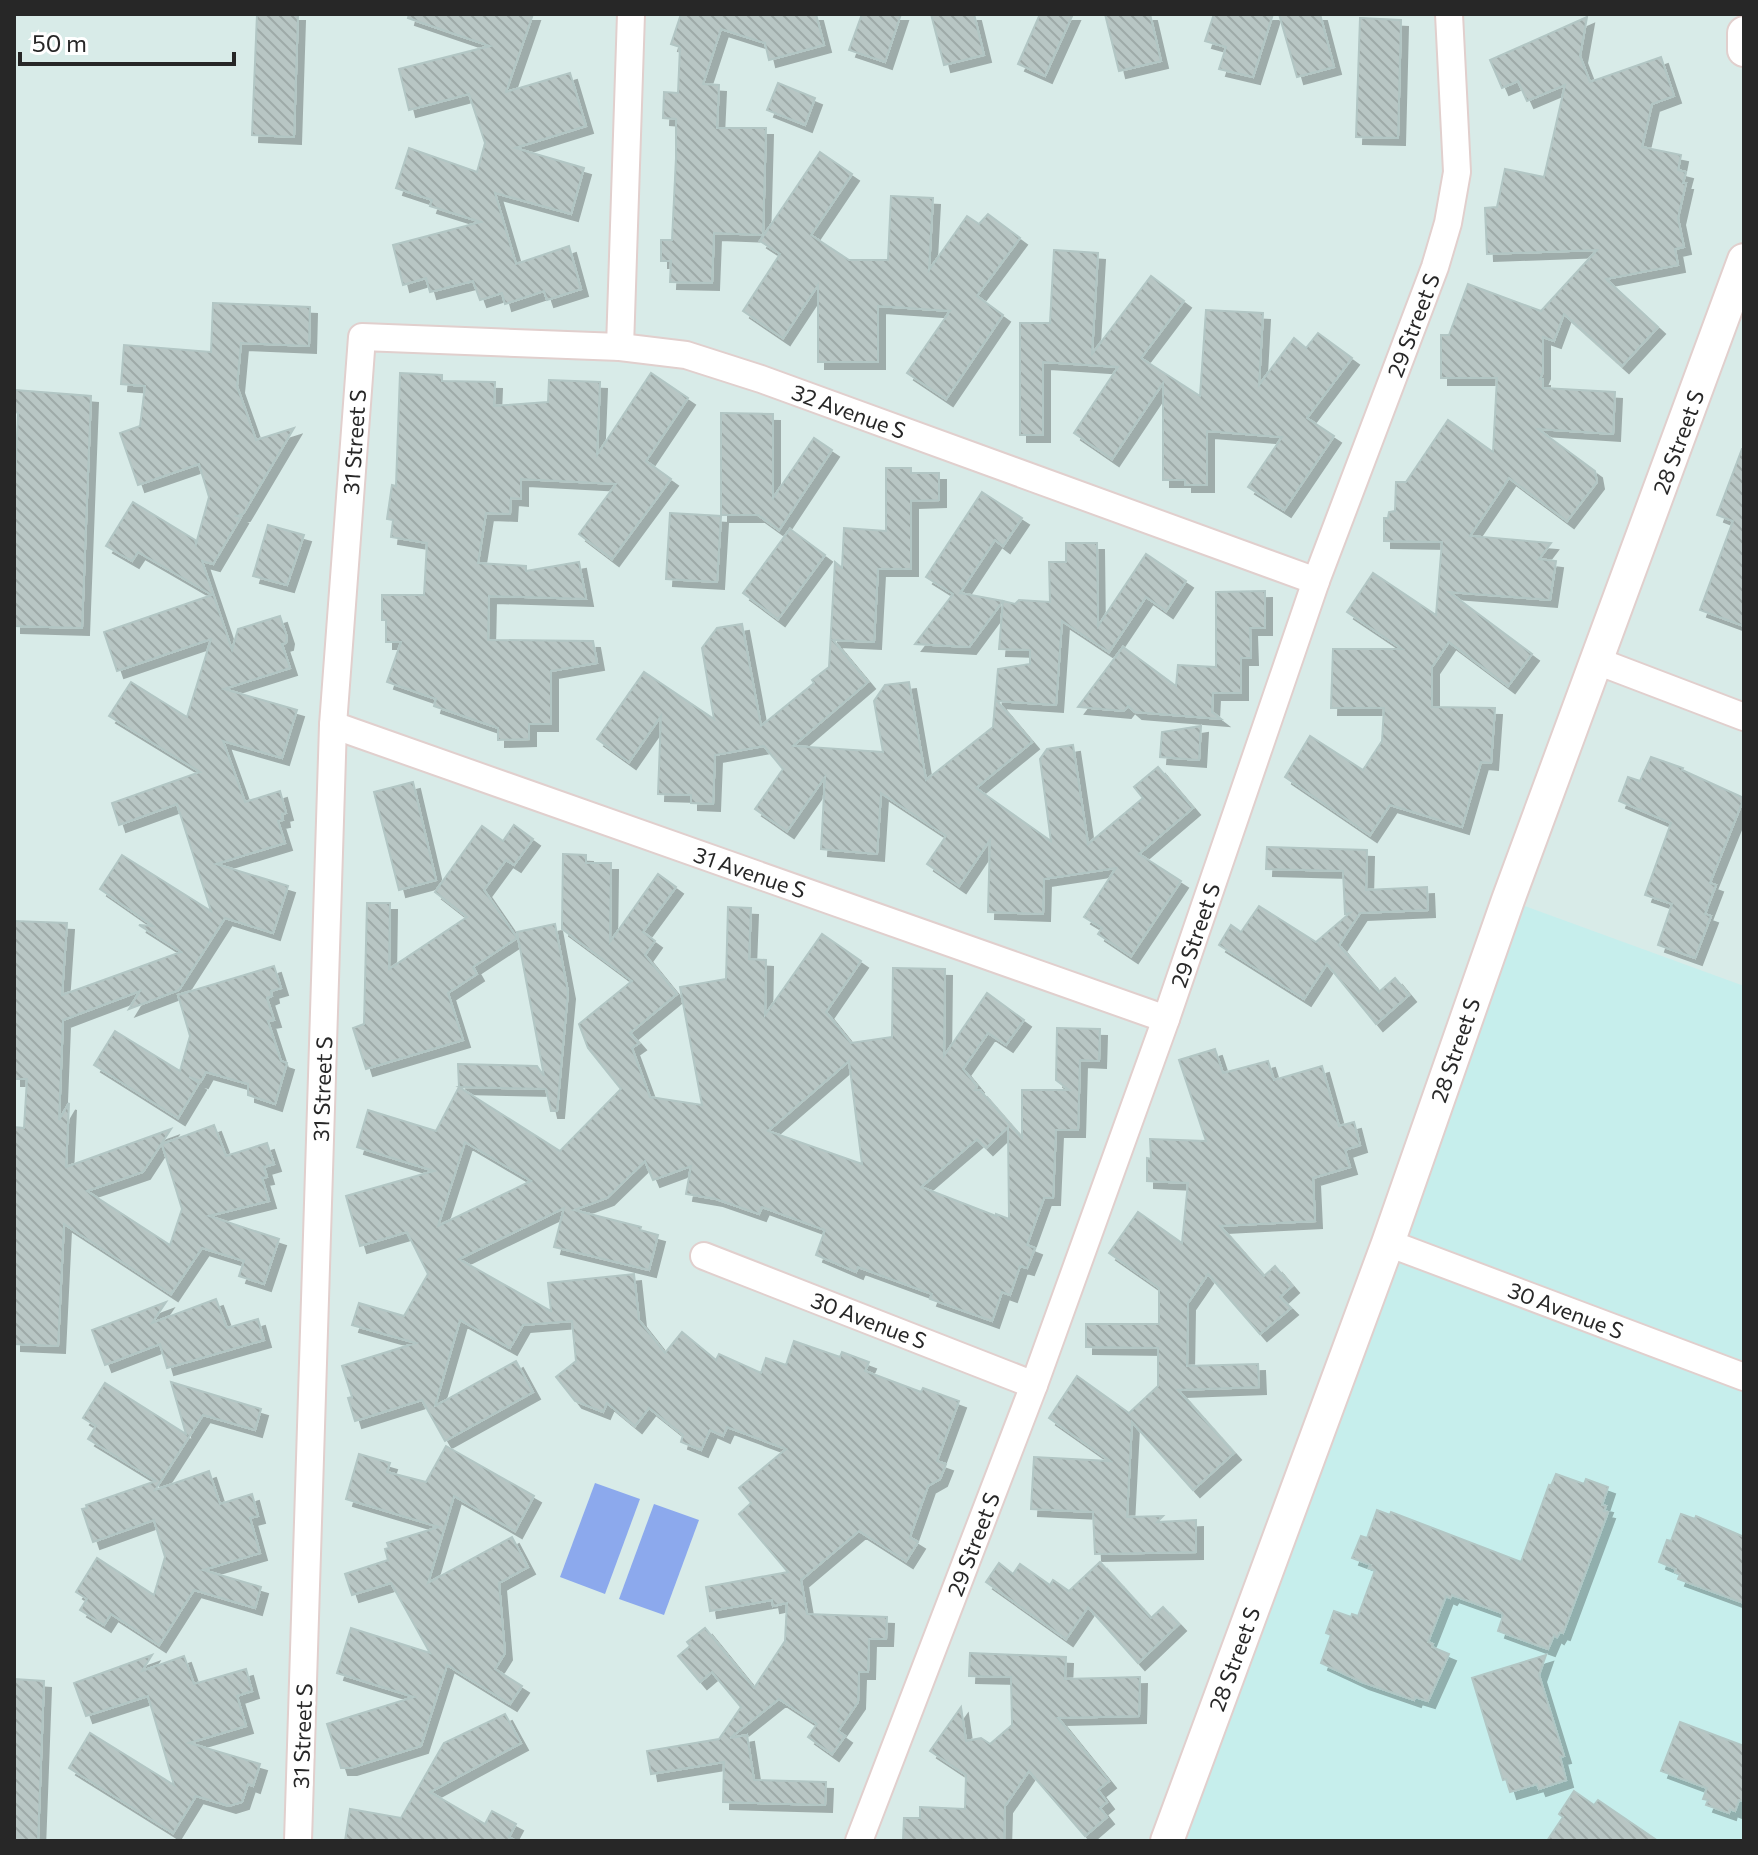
<svg xmlns="http://www.w3.org/2000/svg" width="1758" height="1855" viewBox="0 0 1758 1855" font-family="Commissioner,sans-serif">
	<style>
		.education { fill: #c6eeec }
		.pitch { fill: #8ca9ed }
		.building { fill: url(#building-back-hatch); stroke: #b2c6c4; stroke-width: 2; fill-rule: evenodd; filter: url(#shadow) }
		.lines { fill: none; stroke-linecap: round; stroke-linejoin: round }
		.minor-casing { stroke: #e1cfcd; stroke-width: 30 }
		.tertiary-casing { stroke: #e1cfcd; stroke-width: 36 }
		.minor { stroke: #fff; stroke-width: 26 }
		.tertiary { stroke: #fff; stroke-width: 32 }
		.labels { text-anchor: middle; dominant-baseline: central; stroke-width: 7; stroke-linejoin: round; paint-order: stroke }
		.street-label { font-size: 22px; fill: #272727; stroke: #fff }
	</style>
	<defs>
		<pattern id="building-back-hatch" width="6" height="6" patternUnits="userSpaceOnUse" patternTransform="scale(2)"><rect width="6" height="6" fill="#b8c6c4"/><path d="M-1 5l2 2M0 0l6 6M5-1l2 2" fill="none" stroke="#9eaaa8"/></pattern>
		<filter id="shadow"><feDropShadow dx="7" dy="7" stdDeviation="0" flood-color="#0004"/></filter>
	</defs>
	<rect width="100%" height="100%" fill="#d8ebe8"/>
	<!-- education -->
	<polygon class="education" points="1508,900 1744,986 1744,1841 1167,1841"/>
	<!-- pitch -->
	<g class="pitch">
		<polygon points="595,1483 640,1499 605,1594 560,1577"/>
		<polygon points="654,1504 699,1520 664,1615 619,1599"/>
	</g>
	<!-- building -->
	<g class="building">
		<polygon points="257,14 298,14 294,137 252,135"/>
		<polygon points="409,14 533,14 506,92 570,73 586,126 515,148 584,168 571,214 495,193 516,264 569,246 581,289 547,300 544,291 505,304 502,293 480,300 473,281 430,292 426,278 403,285 393,245 481,222 430,206 432,200 396,188 409,148 477,172 485,143 469,94 409,110 399,69 490,46 408,18"/>
		<polygon points="681,14 816,14 824,45 769,60 765,43 721,29 703,84 719,85 717,128 766,128 763,235 714,233 712,283 670,282 671,261 661,261 661,240 672,240 676,158 676,119 663,118 664,92 678,93 680,47 671,44"/>
		<polygon points="862,14 901,14 885,62 849,50"/>
		<polygon points="931,14 974,14 984,55 944,65"/>
		<polygon points="1040,14 1073,14 1045,76 1018,64"/>
		<polygon points="1105,14 1150,14 1161,61 1119,71"/>
		<polygon points="1214,14 1273,14 1253,77 1219,69 1226,47 1205,41"/>
		<polygon points="1279,14 1320,14 1334,67 1297,77"/>
		<polygon points="1587,17 1580,56 1590,82 1661,57 1674,96 1652,104 1642,147 1681,155 1678,170 1686,172 1683,183 1686,183 1678,218 1684,247 1675,249 1678,265 1606,279 1658,327 1622,366 1564,314 1554,341 1543,337 1543,372 1540,379 1543,379 1543,388 1615,392 1613,434 1538,429 1595,471 1597,482 1567,521 1509,478 1470,536 1551,543 1539,559 1556,561 1550,600 1449,592 1532,654 1508,686 1449,642 1432,667 1432,707 1495,708 1491,763 1481,762 1462,827 1390,805 1370,835 1285,777 1310,736 1363,770 1382,741 1384,708 1331,708 1333,649 1402,649 1347,612 1373,573 1436,615 1442,542 1384,541 1384,518 1388,518 1389,512 1395,511 1396,482 1406,482 1448,420 1493,452 1497,378 1441,378 1441,335 1449,335 1468,284 1541,311 1597,250 1487,254 1485,208 1497,207 1505,169 1544,177 1565,85 1527,101 1518,81 1502,88 1490,60"/>
		<polygon points="1360,18 1401,20 1398,138 1356,137"/>
		<polygon points="778,83 815,98 805,125 767,110"/>
		<polygon points="820,152 852,174 811,235 849,260 888,260 891,196 933,198 929,270 967,216 979,224 988,214 1020,238 977,296 1003,315 946,399 907,373 950,311 878,306 878,362 818,362 818,285 783,338 743,311 780,254 760,241"/>
		<polygon points="1054,250 1098,253 1092,354 1151,276 1184,301 1141,358 1200,396 1206,310 1263,313 1259,385 1294,338 1306,348 1318,333 1352,358 1307,418 1334,436 1284,510 1248,487 1282,437 1207,431 1207,485 1185,485 1185,480 1163,480 1163,383 1112,459 1074,433 1118,367 1043,362 1043,435 1020,435 1020,323 1050,323"/>
		<polygon points="213,303 310,307 309,346 241,343 237,386 256,440 294,428 243,514 237,516 241,517 213,564 202,561 232,650 238,629 280,616 287,637 286,643 282,644 290,668 224,689 297,710 282,758 223,741 245,802 280,791 286,813 282,814 283,820 278,821 285,843 216,864 288,886 273,933 225,918 179,990 129,1009 140,991 63,1020 59,1120 69,1103 66,1167 171,1129 143,1172 87,1191 170,1245 182,1209 162,1144 214,1125 226,1156 267,1143 274,1164 264,1167 267,1177 262,1178 269,1201 209,1216 279,1239 264,1284 239,1276 244,1261 202,1248 171,1294 64,1224 58,1346 14,1344 14,1127 24,1128 27,1079 14,1079 14,921 67,923 62,995 181,952 139,925 153,926 100,889 122,855 211,911 177,804 119,825 112,803 200,772 109,716 131,682 187,717 211,639 117,671 104,632 212,595 138,552 132,561 106,546 133,502 195,540 196,544 209,497 199,464 138,485 120,433 140,426 145,386 121,384 124,345 211,352"/>
		<polygon points="400,373 442,375 442,381 495,382 494,406 548,402 549,380 600,382 597,455 651,373 688,398 646,461 671,479 612,559 579,534 616,484 521,479 521,499 511,498 510,514 486,513 478,563 526,566 526,571 579,562 586,599 489,596 488,640 593,641 597,663 551,671 551,724 529,724 529,739 498,740 498,728 434,706 436,699 387,682 401,642 386,642 386,620 382,620 382,595 424,595 427,543 391,537 393,520 387,519 392,485 396,486"/>
		<polygon points="15,390 91,396 82,628 14,626 14,505 18,413 14,411"/>
		<polygon points="721,413 773,414 773,498 814,438 832,450 779,530 758,515 721,515"/>
		<polygon points="1742,449 1744,449 1744,626 1700,610 1733,521 1717,515"/>
		<polygon points="886,468 911,468 911,473 939,473 939,500 911,501 911,569 878,569 874,642 833,640 868,682 793,746 883,752 874,701 885,685 909,682 926,780 993,727 998,669 1030,664 1030,650 999,649 1003,601 1015,604 1019,600 1050,602 1049,562 1066,562 1066,543 1097,543 1098,626 1146,554 1186,581 1166,611 1146,597 1109,652 1062,621 1056,705 997,701 1032,742 976,788 1051,841 1040,759 1047,749 1073,745 1088,844 1143,798 1134,787 1158,767 1193,808 1139,854 1181,881 1131,956 1098,934 1102,928 1084,917 1116,868 1044,879 1043,914 988,912 990,840 959,886 927,864 946,836 881,793 877,854 821,849 825,777 787,831 755,809 783,769 764,746 715,755 713,804 691,803 691,795 658,794 661,716 629,762 597,739 644,672 714,719 702,648 717,628 742,624 761,726 814,683 812,680 829,667 835,562 842,568 844,528 886,531"/>
		<polygon points="982,492 1022,518 1003,546 995,540 960,593 1003,601 969,647 915,644 953,594 926,577"/>
		<polygon points="670,513 721,516 717,582 666,579"/>
		<polygon points="268,525 304,535 287,585 253,576"/>
		<polygon points="790,529 825,555 778,619 743,593"/>
		<polygon points="1265,591 1265,628 1250,628 1251,658 1241,658 1241,693 1213,693 1212,712 1221,719 1135,712 1128,706 1124,711 1078,707 1123,647 1176,686 1178,665 1216,667 1216,592"/>
		<polygon points="1201,726 1199,760 1160,757 1162,732"/>
		<polygon points="1651,757 1683,768 1682,770 1744,798 1710,883 1716,885 1705,914 1711,916 1695,958 1658,945 1672,904 1645,895 1671,823 1619,801 1628,777 1640,781"/>
		<polygon points="413,782 436,880 399,890 374,792"/>
		<polygon points="514,825 533,839 514,865 506,860 484,890 517,938 473,967 477,974 448,993 463,1040 366,1069 353,1028 364,1024 367,903 390,903 389,969 467,917 435,892 482,826 503,841"/>
		<polygon points="1267,847 1367,850 1366,890 1427,887 1428,910 1360,913 1339,945 1379,992 1395,978 1409,995 1376,1024 1327,964 1304,999 1219,945 1231,925 1241,932 1259,906 1316,942 1350,913 1345,914 1343,871 1266,869"/>
		<path d="M563 854 586 855V863H611L610 942 658 874 676 887 643 932 655 941 645 955 677 994 630 1033 639 1043 632 1048 650 1097 702 1105 680 987 726 979 728 907 751 908 749 959 766 960 765 1015 822 934 861 961 826 1012 851 1043 892 1037 893 968 945 969 944 1056 987 993 1024 1020 1006 1045 988 1033 963 1069 977 1086 975 1090H980L1022 1138V1090H1069L1056 1080 1057 1028 1100 1029 1099 1061 1080 1060 1078 1130H1056L1053 1198H1044L1027 1245 1035 1248 1027 1268 1020 1266 1010 1295 1002 1292 992 1321 930 1299 932 1294 858 1267 856 1272 816 1255 825 1230 762 1207 759 1214 716 1199 686 1194 691 1166 653 1180 645 1161 607 1198 574 1210 641 1227 640 1230 658 1235 649 1270 554 1247 564 1208 459 1259 551 1311 548 1283 634 1274 639 1320 665 1353 682 1332 716 1360 719 1354 761 1373 766 1358 786 1365 794 1341 840 1357 842 1352 869 1362 865 1371 921 1392 923 1388 959 1401 937 1461 946 1464 940 1479 928 1486 910 1537 918 1542 906 1561 859 1531 801 1580 807 1614 887 1617 886 1639H869L868 1672H859L858 1702 838 1731 845 1736 832 1754 808 1737 817 1724 779 1699 730 1738 747 1735 754 1780 826 1782 825 1805 723 1802 724 1762 651 1774 647 1751 719 1739 741 1707 712 1672 700 1682 678 1656 690 1646 687 1642 705 1628 754 1688 785 1641 787 1603 773 1606 772 1600 710 1611 706 1587 788 1572 739 1514 751 1503 739 1488 786 1449 727 1427 723 1436 710 1430 701 1450 681 1442 683 1435 649 1408 635 1426 607 1403 603 1412 575 1401 556 1377 576 1361 572 1321 523 1325 510 1348 460 1320 435 1406 516 1361 533 1392 445 1441 422 1400 355 1421 348 1398 352 1397 342 1366 416 1343 352 1325 359 1303 404 1316 428 1274 407 1232 360 1246 346 1196 434 1171 357 1147 368 1110 436 1131 459 1087 458 1064 537 1066 544 1076 517 932 555 924 568 992 557 1111H551L546 1089 459 1087 560 1151 621 1089 588 1048 579 1024 632 981 562 929ZM849 1061 862 1164 768 1131ZM1008 1127 1009 1219 996 1214V1216L921 1187 977 1139 986 1148ZM465 1142 531 1181 438 1226 458 1164Z"/>
		<polygon points="274,966 281,988 271,991 272,996 267,998 274,1020 268,1021 281,1061 287,1063 275,1104 248,1095 248,1084 206,1072 201,1081 189,1077 199,1083 178,1118 94,1065 115,1031 180,1071 190,1036 178,995"/>
		<polygon points="1215,1049 1223,1073 1268,1061 1274,1080 1322,1066 1339,1126 1354,1122 1360,1145 1345,1150 1350,1167 1313,1178 1315,1221 1220,1226 1264,1276 1275,1266 1292,1286 1280,1297 1291,1308 1260,1334 1208,1274 1188,1303 1187,1366 1258,1364 1259,1387 1178,1390 1234,1453 1193,1490 1132,1422 1127,1517 1163,1516 1157,1522 1196,1520 1196,1552 1095,1554 1093,1512 1031,1509 1034,1457 1110,1461 1049,1418 1077,1376 1129,1413 1158,1386 1158,1348 1086,1347 1086,1324 1159,1324 1159,1288 1109,1253 1138,1212 1182,1243 1188,1183 1147,1181 1147,1158 1151,1159 1150,1139 1206,1141 1179,1060"/>
		<polygon points="216,1299 227,1328 258,1319 264,1340 167,1368 160,1344 105,1365 92,1330 166,1302 152,1323"/>
		<polygon points="171,1382 261,1409 255,1430 203,1415 155,1490 209,1471 220,1504 252,1494 258,1516 250,1518 260,1553 203,1570 261,1587 255,1608 194,1590 159,1645 111,1614 104,1625 80,1610 87,1599 76,1592 97,1558 154,1595 165,1557 154,1520 93,1542 82,1509 87,1508 86,1505 156,1481 88,1439 96,1426 83,1418 105,1383 186,1434"/>
		<polygon points="446,1446 534,1496 515,1531 454,1496 428,1583 512,1537 528,1567 499,1583 505,1653 495,1669 522,1686 510,1704 447,1665 421,1746 350,1768 341,1768 327,1724 414,1697 337,1673 351,1628 430,1653 391,1583 352,1595 345,1574 388,1560 385,1549 389,1548 387,1543 439,1527 346,1499 359,1454 390,1463 387,1472 426,1482"/>
		<polygon points="1556,1474 1584,1484 1586,1479 1608,1487 1602,1505 1606,1506 1604,1511 1608,1512 1563,1633 1560,1632 1557,1637 1554,1635 1548,1649 1498,1631 1503,1616 1502,1613 1452,1595 1450,1598 1446,1596 1428,1642 1433,1644 1432,1647 1449,1654 1428,1701 1415,1697 1414,1700 1362,1682 1321,1663 1331,1635 1326,1633 1334,1611 1351,1617 1352,1614 1358,1616 1375,1570 1369,1568 1371,1565 1352,1558 1361,1536 1367,1538 1377,1510 1390,1515 1391,1512 1521,1562 1549,1485 1551,1486"/>
		<polygon points="1681,1514 1695,1519 1696,1516 1744,1537 1744,1603 1678,1579 1680,1574 1675,1572 1676,1569 1659,1562 1667,1540 1671,1541"/>
		<polygon points="1100,1562 1151,1618 1163,1607 1179,1624 1138,1663 1088,1607 1066,1639 986,1582 999,1563 1013,1574 1020,1564 1050,1585 1053,1580 1069,1591"/>
		<polygon points="970,1653 1066,1657 1065,1679 1140,1677 1139,1716 1058,1718 1109,1781 1098,1790 1107,1802 1100,1808 1107,1817 1085,1836 1029,1771 1005,1806 1004,1841 903,1840 904,1818 920,1818 920,1807 965,1809 966,1775 930,1751 961,1707 966,1741 981,1738 990,1744 1012,1725 1011,1677 969,1676"/>
		<polygon points="152,1655 142,1671 184,1656 194,1684 246,1669 252,1691 237,1696 246,1726 189,1743 260,1764 253,1786 248,1784 242,1802 229,1806 196,1796 173,1833 69,1768 90,1733 174,1785 148,1696 86,1716 74,1683"/>
		<polygon points="1546,1655 1539,1675 1564,1756 1560,1757 1566,1780 1539,1789 1537,1784 1510,1792 1506,1779 1503,1780 1472,1678"/>
		<polygon points="14,1679 44,1681 38,1841 14,1841"/>
		<polygon points="505,1714 521,1743 430,1792 485,1824 492,1811 516,1824 509,1837 516,1841 345,1841 350,1809 401,1818 444,1743"/>
		<polygon points="1680,1722 1744,1746 1744,1801 1739,1800 1735,1811 1730,1809 1729,1813 1706,1805 1708,1800 1703,1799 1707,1788 1661,1771"/>
		<polygon points="1574,1791 1594,1805 1598,1800 1658,1841 1547,1841 1563,1817 1559,1814"/>
	</g>
	<g class="lines">
		<defs>
			<g id="minor">
				<polyline points="620,347 631,14"/>
				<polyline points="1597,661 1744,717"/>
				<polyline points="333,725 1166,1019"/>
				<polyline points="1388,1243 1744,1377"/>
				<polyline points="704,1256 1034,1385"/>
				<polyline points="298,1841 333,725 362,337 620,347 686,355 761,379 1316,581"/>
				<polyline points="859,1841 1034,1385 1166,1019 1316,581 1435,267 1448,223 1457,172 1449,14"/>
			</g>
			<g id="tertiary">
				<polyline points="1744,33 1744,50"/>
				<polyline points="1167,1841 1388,1243 1508,900 1744,260"/>
			</g>
		</defs>
		<!-- minor casing -->
		<use href="#minor" class="minor-casing"/>
		<!-- tertiary casing -->
		<use href="#tertiary" class="tertiary-casing"/>
		<!-- minor -->
		<use href="#minor" class="minor"/>
		<!-- tertiary -->
		<use href="#tertiary" class="tertiary"/>
	</g>
	<g class="labels">
		<!-- street labels -->
		<g class="street-label">
			<text transform="translate(1413 325) rotate(-69)">29 Street S</text>
			<text transform="translate(849 411) rotate(20)">32 Avenue S</text>
			<text transform="translate(354 442) rotate(-86)">31 Street S</text>
			<text transform="translate(1678 442) rotate(-70)">28 Street S</text>
			<text transform="translate(750 872) rotate(19)">31 Avenue S</text>
			<text transform="translate(1195 935) rotate(-71)">29 Street S</text>
			<text transform="translate(1455 1050) rotate(-71)">28 Street S</text>
			<text transform="translate(322 1089) rotate(-88)">31 Street S</text>
			<text transform="translate(1566 1310) rotate(21)">30 Avenue S</text>
			<text transform="translate(869 1320) rotate(21)">30 Avenue S</text>
			<text transform="translate(973 1544) rotate(-69)">29 Street S</text>
			<text transform="translate(1234 1659) rotate(-70)">28 Street S</text>
			<text transform="translate(302 1736) rotate(-88)">31 Street S</text>
		</g>
	</g>
	<!-- border -->
	<rect width="1758" height="1855" fill="none" stroke="#272727" stroke-width="32"/>
	<!-- scale -->
	<path d="M20 52v12h214v-12" fill="none" stroke="#272727" stroke-width="4"/>
	<text x="32" y="52" font-size="24" fill="#272727" stroke="#ffffff" stroke-width="6" paint-order="stroke">50 m</text>
</svg>
